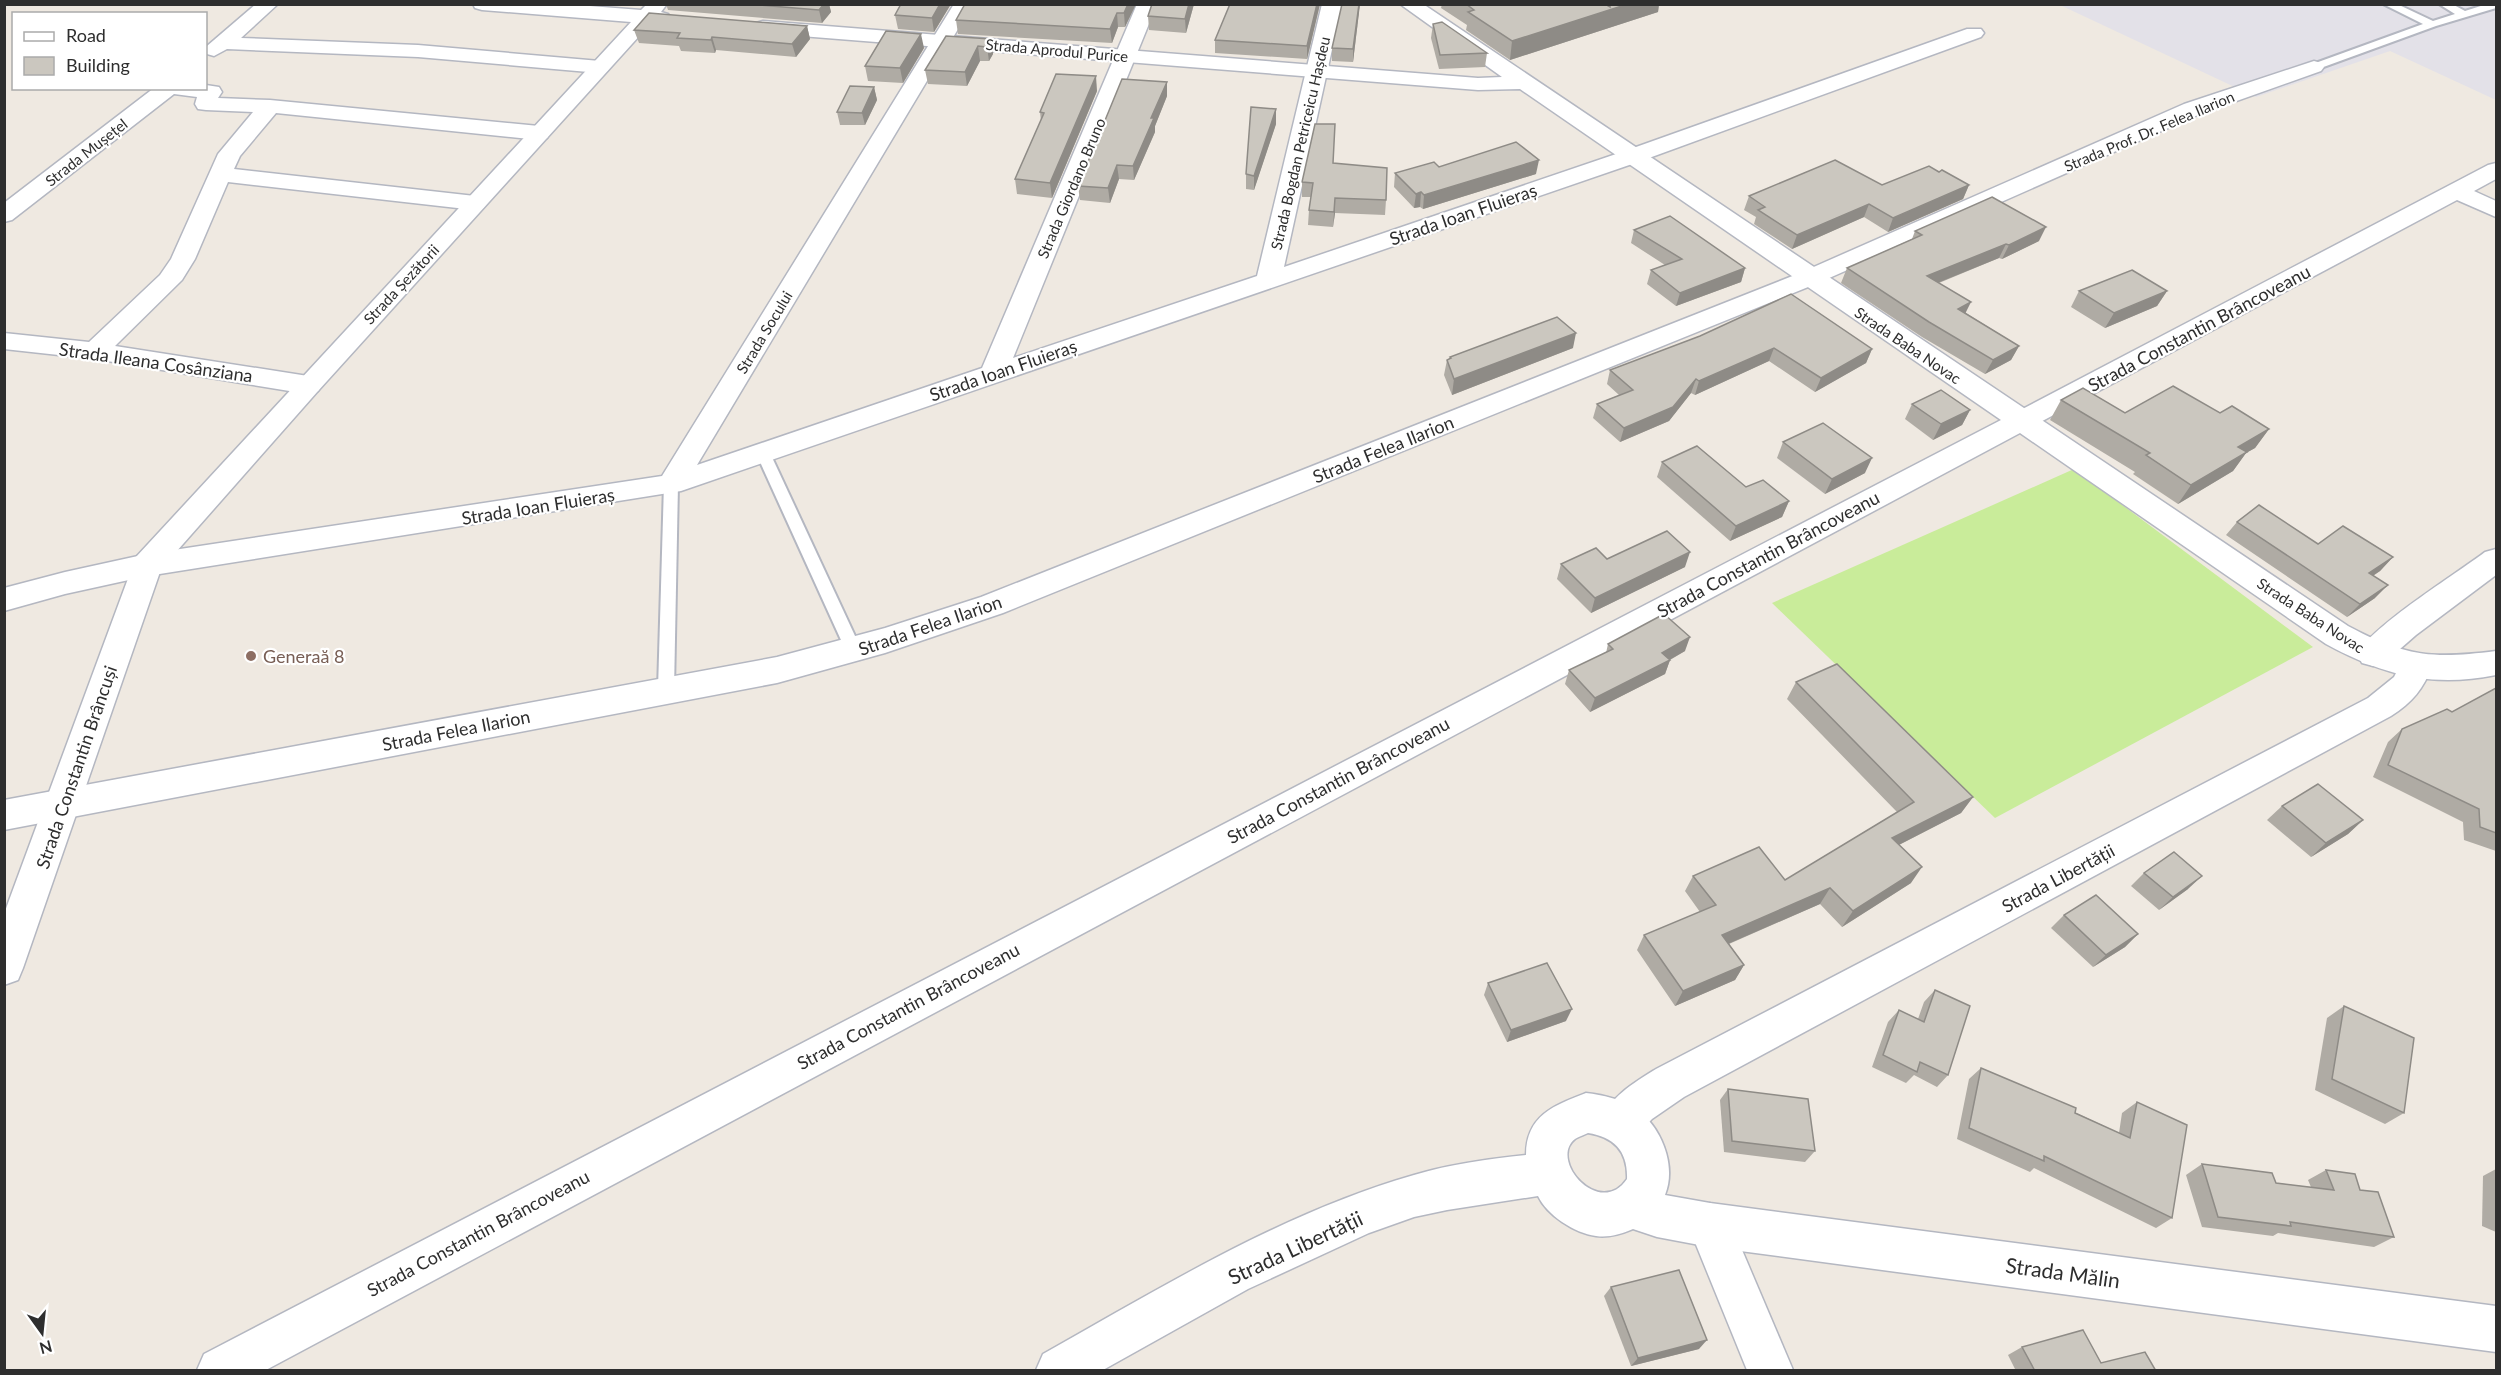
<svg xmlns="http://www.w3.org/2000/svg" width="2501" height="1375" viewBox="0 0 2501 1375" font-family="Lato,sans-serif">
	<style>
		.industrial { fill: #e3e1e8 }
		.pitch { fill: #c9ec9a }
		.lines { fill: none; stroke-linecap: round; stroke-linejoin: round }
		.lane-casing { stroke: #b4b7c1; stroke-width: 4 }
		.street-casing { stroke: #b4b7c1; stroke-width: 3 }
		.secondary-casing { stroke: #b4b7c1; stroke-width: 3 }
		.lane { fill: #fff; fill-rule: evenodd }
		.street { fill: #fff; fill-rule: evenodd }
		.secondary { fill: #fff; fill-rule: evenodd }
		.wall { fill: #afaba4 }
		.shaded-wall { fill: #8e8b86 }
		.building { fill: #cbc7bf; stroke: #8e8b86; stroke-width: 1.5 }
		.education-dot { fill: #8d6e63; stroke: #fff; stroke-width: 2 }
		.labels { text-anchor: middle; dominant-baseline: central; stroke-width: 4.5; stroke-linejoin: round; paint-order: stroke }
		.far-street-label { font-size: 15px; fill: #2e2e2e; stroke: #fff }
		.street-label { font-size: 18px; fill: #2e2e2e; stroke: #fff }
		.education-label { font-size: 18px; fill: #785e54; stroke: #fff; text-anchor: start }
		.near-street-label { font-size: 21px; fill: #2e2e2e; stroke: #fff }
	</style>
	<rect width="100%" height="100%" fill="#efe9e1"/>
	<!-- industrial -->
	<polygon class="industrial" points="2060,5 2496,5 2496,100 2390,51 2256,97"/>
	<!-- pitch -->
	<polygon class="pitch" points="2074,469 2313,647 1995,818 1772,603"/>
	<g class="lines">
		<defs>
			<g id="lane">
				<polygon points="2383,4 2397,4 2433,21 2455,14 2439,4 2452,4 2465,11 2487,4 2496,4 2496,8 2436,26 2318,69 2310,69 2310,65 2423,24"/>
				<polygon points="763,448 770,453 862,651 860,655 848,655 846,651 756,453"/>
				<polygon points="671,479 678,484 674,690 672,695 666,696 660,695 658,690 664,484"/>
			</g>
			<g id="street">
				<polygon points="256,4 278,4 241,38 418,45 600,61 607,63 610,67 607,71 600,73 418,57 227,49 214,56 207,54 207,46"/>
				<polygon points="954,4 973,4 697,465 982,368 1137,4 1157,4 1013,358 1257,276 1322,4 1342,4 1284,267 1622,152 1967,29 1981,29 1984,33 1981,37 1638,162 681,491 147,576 65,594 4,611 4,588 65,572 147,554 662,476"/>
				<polygon points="2314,61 2321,63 2324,67 2321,71 2200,114 1818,283 1003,613 885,653 777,683 4,830 4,800 777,657 885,628 981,597 1800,273 2184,104"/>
				<polygon points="206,85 219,87 222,92 218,98 270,100 539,126 547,128 550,133 547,138 539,140 276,113 240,156 234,169 475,196 483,198 487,203 483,208 475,210 228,182 195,259 182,280 115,346 308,376 318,379 322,385 318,391 308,394 95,359 4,349 4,333 89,342 160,275 171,259 218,154 253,112 206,110 198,109 195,104 197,97 174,94 12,220 4,222 4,203 154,88 206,88"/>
				<polygon points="2496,163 2496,179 2474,191 2496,201 2496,217 2457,200 2031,427 2021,430 2011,427 2007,421 2011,415 2488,165"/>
				<path d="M2496 549V575L2416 635 2384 663 2373 666 2362 663 2357 654C2372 626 2456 574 2485 552Z"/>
				<path d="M2416 654 2428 657 2432 666C2424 688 2412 703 2391 716L1684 1097 1652 1119 1635 1137 1620 1143 1605 1137 1599 1123C1610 1097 1632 1084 1656 1069L2368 698 2394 677 2404 657Z"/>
				<polygon points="1710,1203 1725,1210 1793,1370 1747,1370 1688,1225 1695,1210"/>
			</g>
			<g id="secondary">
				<polygon points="473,4 564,4 641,10 647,4 667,4 661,12 668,14 671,18 668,22 651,23 318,391 161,569 23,968 18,980 4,985 4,914 136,557 631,22 482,10 475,8"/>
				<path d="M1400 4H1423L2348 626C2406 657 2433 659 2496 651V675C2431 688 2383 675 2326 644L2020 433 266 1370H197L204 1354 2001 420 1520 89 1478 90 763 33 756 31 753 27 756 23 763 21 1478 78 1502 77Z"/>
				<path d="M1586 1093C1603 1095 1621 1099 1635 1108 1661 1126 1677 1165 1665 1195L1710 1203 2496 1306V1352L1710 1247 1657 1237 1633 1229C1621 1234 1609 1238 1596 1236 1574 1233 1547 1215 1538 1196L1447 1210 1414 1217 1369 1233 1248 1289 1103 1370H1036L1043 1354C1162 1287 1282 1213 1414 1175 1450 1164 1488 1159 1526 1155 1526 1115 1555 1105 1586 1093ZM1588 1133C1614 1137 1628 1151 1627 1179 1600 1219 1548 1160 1575 1139 1578 1137 1584 1135 1588 1133Z"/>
			</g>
		</defs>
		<!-- lane casing -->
		<use href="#lane" class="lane-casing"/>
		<!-- street casing -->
		<use href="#street" class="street-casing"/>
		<!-- secondary casing -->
		<use href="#secondary" class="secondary-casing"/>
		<!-- lane -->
		<use href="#lane" class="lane"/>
		<!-- street -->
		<use href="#street" class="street"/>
		<!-- secondary -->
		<use href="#secondary" class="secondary"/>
	</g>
	<!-- wall -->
	<g class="wall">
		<polygon points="666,4 829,4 831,12 822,23 668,10"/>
		<polygon points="901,4 951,4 934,32 898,29 895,15"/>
		<polygon points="1136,4 1125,27 1118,27 1112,43 958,34 956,20"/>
		<polygon points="1194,4 1186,33 1149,30 1148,16"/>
		<polygon points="1230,4 1320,4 1307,59 1215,53 1215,40"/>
		<polygon points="1360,4 1353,62 1332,61 1332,48"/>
		<polygon points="1442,4 1659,4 1658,12 1510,60 1466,30 1467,25 1441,8"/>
		<polygon points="1433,24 1487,53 1485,67 1439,69 1431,38"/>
		<polygon points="807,26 810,39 796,57 716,50 715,53 681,51 679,46 639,43 634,30"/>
		<polygon points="991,39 993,54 989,61 980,61 967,86 928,84 925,70"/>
		<polygon points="924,48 903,83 868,81 865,66"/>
		<polygon points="1167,82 1167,96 1155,126 1155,132 1134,180 1119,179 1110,203 1080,200 1078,186"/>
		<polygon points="874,87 877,100 865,125 840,125 837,112"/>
		<polygon points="1097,91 1052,198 1017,194 1015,179 1041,121 1040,112"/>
		<polygon points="1276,109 1276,124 1254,190 1246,189 1246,174"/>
		<polygon points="1333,163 1386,200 1385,215 1335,213 1333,227 1308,225 1309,210 1311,197 1302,197 1302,182"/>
		<polygon points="1439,167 1536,174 1423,209 1420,207 1414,208 1394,187 1395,173"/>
		<polygon points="1939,172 1969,185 1963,199 1888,232 1864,217 1792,249 1754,224 1756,217 1744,210 1749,196 1882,185"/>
		<polygon points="1634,230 1745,268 1741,282 1676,306 1647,284 1651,270 1665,265 1631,243"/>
		<polygon points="1915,231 2039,241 2002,259 1999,258 1939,283 1966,313 2019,346 2011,360 1985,374 1922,337 1841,283 1847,268 1912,239"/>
		<polygon points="2079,291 2167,291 2157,306 2105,328 2071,307"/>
		<polygon points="1700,336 1872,349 1866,363 1815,392 1769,361 1695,395 1691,393 1669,421 1620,442 1593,418 1597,404 1619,395 1607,384 1610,370"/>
		<polygon points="1573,348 1452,395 1444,375 1447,360 1449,359 1450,357"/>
		<polygon points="2061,400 2125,413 2220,413 2269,429 2255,448 2246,453 2233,471 2178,504 2133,474 2135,472 2050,420"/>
		<polygon points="1912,404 1970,410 1962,425 1933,440 1905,419"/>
		<polygon points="1783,442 1865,473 1825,494 1777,458"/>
		<polygon points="1662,462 1746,487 1789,501 1782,517 1730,541 1657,477"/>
		<polygon points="2237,522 2318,544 2393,557 2380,571 2373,576 2375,598 2347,617 2226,535"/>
		<polygon points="1561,564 1685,567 1591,613 1557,579"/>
		<polygon points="1608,644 1685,651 1670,660 1665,674 1590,712 1565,684 1569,670 1606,653"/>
		<polygon points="1796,682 1973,797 1961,813 1899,845 1911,883 1842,927 1820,904 1729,944 1744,965 1735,980 1675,1006 1637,950 1644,935 1700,912 1685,891 1693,876 1785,880 1897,812 1787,699"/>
		<polygon points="2496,688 2496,851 2464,840 2463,822 2373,777 2388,742 2402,729 2452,712"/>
		<polygon points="2282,806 2363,820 2348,834 2311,857 2267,820"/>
		<polygon points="2144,873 2188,889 2159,910 2131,886"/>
		<polygon points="2064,915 2138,934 2125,947 2093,967 2051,928"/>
		<polygon points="1488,983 1566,1021 1507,1042 1484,995"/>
		<polygon points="1935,990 1948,1075 1937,1087 1914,1075 1906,1083 1872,1067 1888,1022 1899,1010 1918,1019 1924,1002"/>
		<polygon points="2344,1006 2404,1113 2385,1124 2315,1090 2327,1018"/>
		<polygon points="1981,1068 2119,1133 2122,1113 2137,1102 2172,1218 2156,1228 2034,1168 2030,1172 1957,1139 1969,1079"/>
		<polygon points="1728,1089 1815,1151 1805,1162 1724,1152 1720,1100"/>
		<polygon points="2202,1164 2276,1183 2311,1187 2308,1180 2326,1170 2360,1190 2394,1237 2374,1247 2278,1233 2273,1236 2202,1227 2186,1175"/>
		<polygon points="2496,1169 2496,1232 2482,1226 2483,1176"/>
		<polygon points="1611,1287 1699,1349 1631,1366 1604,1296"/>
		<polygon points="2022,1347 2101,1363 2156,1371 2016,1371 2008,1355"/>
	</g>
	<!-- shaded-wall -->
	<g class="shaded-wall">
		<polygon points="824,4 829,4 831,12 822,23 819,10"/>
		<polygon points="940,4 951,4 934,32 932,18"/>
		<polygon points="1128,4 1136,4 1125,27 1124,13"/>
		<polygon points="1189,4 1194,4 1186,33 1185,19"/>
		<polygon points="1317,4 1320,4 1307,59 1307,46"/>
		<polygon points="1359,4 1360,4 1353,62 1353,49"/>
		<polygon points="1628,4 1659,4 1658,12 1510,60 1512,41"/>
		<polygon points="1117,13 1118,27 1112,43 1110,29"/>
		<polygon points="807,26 810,39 796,57 792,44"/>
		<polygon points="921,34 924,48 903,83 900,68"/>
		<polygon points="712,37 716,50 715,53 711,40"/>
		<polygon points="991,39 993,54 989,61 987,47"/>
		<polygon points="978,46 980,61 967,86 965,72"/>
		<polygon points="1096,76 1097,91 1052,198 1050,183"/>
		<polygon points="1167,82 1167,96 1155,126 1155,132 1134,180 1133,166 1151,118"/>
		<polygon points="874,87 877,100 865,125 862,113"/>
		<polygon points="1276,109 1276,124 1254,190 1254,176"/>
		<polygon points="1539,160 1536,174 1423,209 1424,195"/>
		<polygon points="1117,165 1119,179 1110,203 1108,188"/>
		<polygon points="1969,185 1963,199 1888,232 1893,218"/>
		<polygon points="1421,192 1420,207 1414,208 1416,194"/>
		<polygon points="1335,198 1335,213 1333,227 1334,212"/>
		<polygon points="1869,204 1864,217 1792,249 1797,235"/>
		<polygon points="2046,227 2039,241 2002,259 2009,245"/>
		<polygon points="2006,244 1999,258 1920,290 1927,276"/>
		<polygon points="1745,268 1741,282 1676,306 1680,293"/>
		<polygon points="2167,291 2157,306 2105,328 2114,313"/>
		<polygon points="1971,302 1964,316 1958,309"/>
		<polygon points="1576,333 1573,348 1452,395 1454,379"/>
		<polygon points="2019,346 2011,360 1985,374 1993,360"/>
		<polygon points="1774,348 1769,361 1695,395 1699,381"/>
		<polygon points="1872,349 1866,363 1815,392 1821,378"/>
		<polygon points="1696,379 1691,393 1669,421 1620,442 1624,428"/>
		<polygon points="1970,410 1962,425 1933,440 1941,424"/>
		<polygon points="2269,429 2255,448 2246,453 2233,471 2178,504 2191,485 2238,447"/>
		<polygon points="1872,458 1865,473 1825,494 1832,479"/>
		<polygon points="1789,501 1782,517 1730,541 1736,526"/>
		<polygon points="1690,552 1685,567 1591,613 1595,598"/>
		<polygon points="2393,557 2380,571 2357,586 2369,573"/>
		<polygon points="2388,585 2375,598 2347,617 2360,604"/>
		<polygon points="1690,637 1685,651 1657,667 1662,653"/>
		<polygon points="1670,660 1665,674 1590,712 1595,698"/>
		<polygon points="1973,797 1961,813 1881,854 1892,838"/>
		<polygon points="2363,820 2348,834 2311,857 2326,843"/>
		<polygon points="1922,867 1911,883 1842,927 1853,911"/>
		<polygon points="2202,876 2188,889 2159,910 2173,897"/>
		<polygon points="1830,888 1820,904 1714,950 1722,935"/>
		<polygon points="2138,934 2125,947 2093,967 2106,955"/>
		<polygon points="1744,965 1735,980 1675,1006 1683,991"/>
		<polygon points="1572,1009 1566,1021 1507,1042 1511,1030"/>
		<polygon points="1707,1340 1699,1349 1631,1366 1638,1358"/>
	</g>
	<!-- building -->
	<g class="building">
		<polygon points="748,4 824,4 819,10"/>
		<polygon points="901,4 940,4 932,18 895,15"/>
		<polygon points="965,4 1128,4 1124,13 1117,13 1110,29 956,20"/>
		<polygon points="1152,4 1189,4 1185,19 1148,16"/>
		<polygon points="1230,4 1317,4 1307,46 1215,40"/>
		<polygon points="1342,4 1359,4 1353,49 1332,48"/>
		<polygon points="1466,4 1605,4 1610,7 1610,4 1628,4 1512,41 1468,12 1474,10"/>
		<polygon points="649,13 807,26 792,44 712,37 711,40 677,38 680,33 634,30"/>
		<polygon points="1442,22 1487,53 1440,55 1433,24"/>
		<polygon points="886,31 921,34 900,68 865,66"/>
		<polygon points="946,36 991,39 987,47 978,46 965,72 925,70"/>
		<polygon points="1056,74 1096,76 1050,183 1015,179 1044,113 1040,112"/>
		<polygon points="1122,79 1167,82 1151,118 1154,118 1133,166 1117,165 1108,188 1078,186"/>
		<polygon points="850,86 874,87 862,113 837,112"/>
		<polygon points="1251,107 1276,109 1254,176 1246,174"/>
		<polygon points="1315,124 1335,124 1333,163 1387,168 1386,200 1335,198 1334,212 1309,210 1313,183 1302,182"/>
		<polygon points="1516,142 1539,160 1424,195 1421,192 1416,194 1395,173 1434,162 1439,167"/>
		<polygon points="1835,160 1882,185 1929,166 1939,172 1942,170 1969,185 1893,218 1869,204 1797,235 1758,210 1765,207 1749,196"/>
		<polygon points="1992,197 2046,227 2009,245 2006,244 1927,276 1971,302 1958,309 2019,346 1993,360 1929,322 1847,268 1922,235 1915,231"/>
		<polygon points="1670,216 1745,268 1680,293 1651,270 1682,259 1634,230"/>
		<polygon points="2132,270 2167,291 2114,313 2079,291"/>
		<polygon points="1791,294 1872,349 1821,378 1774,348 1699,381 1696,379 1673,407 1624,428 1597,404 1633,390 1610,370 1700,336"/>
		<polygon points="1557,317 1576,333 1454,379 1447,360 1451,358 1450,357"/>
		<polygon points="2173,386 2220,413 2232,406 2269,429 2238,447 2247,452 2191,485 2146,455 2150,453 2061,400 2083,388 2125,413"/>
		<polygon points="1941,390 1970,410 1941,424 1912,404"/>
		<polygon points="1823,423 1872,458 1832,479 1783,442"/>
		<polygon points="1697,446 1746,487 1763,480 1789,501 1736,526 1662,462"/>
		<polygon points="2259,505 2318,544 2343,526 2393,557 2369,573 2388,585 2360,604 2237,522"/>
		<polygon points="1667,531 1690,552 1595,598 1561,564 1596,548 1607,559"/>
		<polygon points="1664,614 1690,637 1662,653 1670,660 1595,698 1569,670 1613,649 1608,644"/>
		<polygon points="1837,664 1973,797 1892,838 1922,867 1853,911 1830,888 1722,935 1744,965 1683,991 1644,935 1716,905 1693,876 1759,847 1785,880 1914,802 1796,682"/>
		<polygon points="2496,688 2496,833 2480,827 2479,809 2388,765 2402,729 2447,709 2452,712"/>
		<polygon points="2318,784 2363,820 2326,843 2282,806"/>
		<polygon points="2174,852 2202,876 2173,897 2144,873"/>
		<polygon points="2096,895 2138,934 2106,955 2064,915"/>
		<polygon points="1547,963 1572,1009 1511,1030 1488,983"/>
		<polygon points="1935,990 1970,1006 1948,1075 1920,1062 1917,1072 1883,1055 1899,1010 1924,1022"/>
		<polygon points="2344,1006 2414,1038 2404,1113 2332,1079"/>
		<polygon points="1981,1068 2076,1108 2075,1113 2130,1138 2137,1102 2187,1125 2172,1218 2044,1156 2044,1161 1969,1128"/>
		<polygon points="1728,1089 1808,1099 1815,1151 1732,1141"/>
		<polygon points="2202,1164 2272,1173 2276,1183 2334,1190 2326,1170 2355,1174 2360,1190 2378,1192 2394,1237 2290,1222 2291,1226 2218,1217"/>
		<polygon points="1679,1270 1707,1340 1638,1358 1611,1287"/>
		<polygon points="2083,1330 2101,1363 2145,1352 2156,1371 2035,1371 2022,1347"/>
	</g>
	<!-- markers -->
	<circle class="education-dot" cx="251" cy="656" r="6"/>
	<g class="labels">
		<!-- far-street labels -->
		<g class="far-street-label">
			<text transform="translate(1057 50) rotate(5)">Strada Aprodul Purice</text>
			<text transform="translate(2149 131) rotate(-23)">Strada Prof. Dr. Felea Ilarion</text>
			<text transform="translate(1300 143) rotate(-77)">Strada Bogdan Petriceicu Hașdeu</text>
			<text transform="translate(86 152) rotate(-38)">Strada Mușețel</text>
			<text transform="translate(1071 188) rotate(-67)">Strada Giordano Bruno</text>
			<text transform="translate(401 284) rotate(-47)">Strada Șezătorii</text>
			<text transform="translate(764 332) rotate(-59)">Strada Socului</text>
			<text transform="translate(1908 345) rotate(34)">Strada Baba Novac</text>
			<text transform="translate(2311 615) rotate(33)">Strada Baba Novac</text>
		</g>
		<!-- street labels -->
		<g class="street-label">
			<text transform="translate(1463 214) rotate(-19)">Strada Ioan Fluieraș</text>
			<text transform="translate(2199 328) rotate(-28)">Strada Constantin Brâncoveanu</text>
			<text transform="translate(156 362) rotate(8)">Strada Ileana Cosânziana</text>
			<text transform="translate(1003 370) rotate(-19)">Strada Ioan Fluieraș</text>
			<text transform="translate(1383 449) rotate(-22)">Strada Felea Ilarion</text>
			<text transform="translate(538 506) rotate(-9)">Strada Ioan Fluieraș</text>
			<text transform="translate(1768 554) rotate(-28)">Strada Constantin Brâncoveanu</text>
			<text transform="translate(930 625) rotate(-19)">Strada Felea Ilarion</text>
			<text transform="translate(456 730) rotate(-11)">Strada Felea Ilarion</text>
			<text transform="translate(76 767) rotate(-71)">Strada Constantin Brâncuși</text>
			<text transform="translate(1338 780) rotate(-28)">Strada Constantin Brâncoveanu</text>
			<text transform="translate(2058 878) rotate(-28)">Strada Libertății</text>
			<text transform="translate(908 1006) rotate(-28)">Strada Constantin Brâncoveanu</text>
			<text transform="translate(478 1233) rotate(-28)">Strada Constantin Brâncoveanu</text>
		</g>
		<!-- education labels -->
		<g class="education-label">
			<text x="263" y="656">Generaă 8</text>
		</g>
		<!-- near-street labels -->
		<g class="near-street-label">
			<text transform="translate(1295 1247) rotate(-25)">Strada Libertății</text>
			<text transform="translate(2063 1272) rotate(8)">Strada Mălin</text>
		</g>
	</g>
	<!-- border -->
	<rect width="2501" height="1375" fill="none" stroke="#2e2e2e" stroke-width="12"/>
	<!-- legend -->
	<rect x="12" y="12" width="195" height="78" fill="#ffffff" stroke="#ababab" stroke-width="1.5"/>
	<rect x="24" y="32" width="30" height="9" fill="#ffffff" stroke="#ababab" stroke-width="1.5"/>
	<text x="66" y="42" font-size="18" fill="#2e2e2e">Road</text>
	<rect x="24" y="57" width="30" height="18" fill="#cbc7bf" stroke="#ababab" stroke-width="1.5"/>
	<text x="66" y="72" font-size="18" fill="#2e2e2e">Building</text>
	<!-- north arrow -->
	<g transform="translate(42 1333) rotate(165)" stroke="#ffffff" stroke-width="4.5" paint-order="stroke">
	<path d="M0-4.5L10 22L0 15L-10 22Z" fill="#2e2e2e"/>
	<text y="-9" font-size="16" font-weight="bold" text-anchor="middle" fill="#2e2e2e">N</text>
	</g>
</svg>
